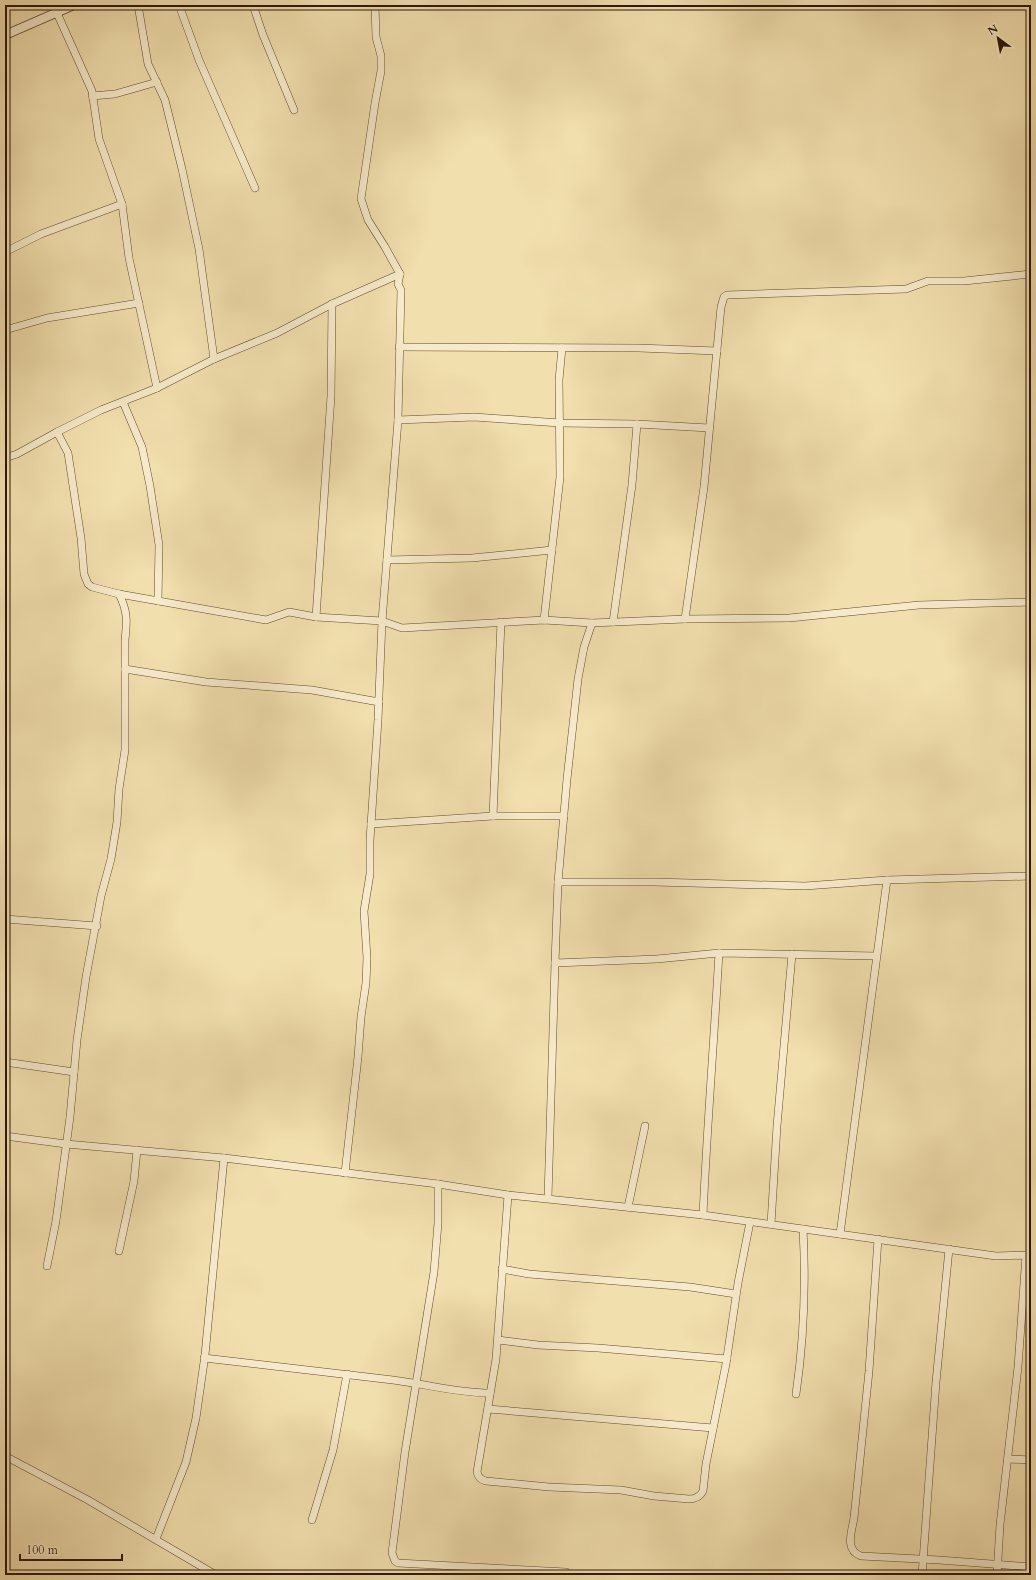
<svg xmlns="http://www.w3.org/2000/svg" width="1036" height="1580" viewBox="0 0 1036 1580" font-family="Cardo,serif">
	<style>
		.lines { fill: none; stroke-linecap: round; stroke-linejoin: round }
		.minor-casing { stroke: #5e4932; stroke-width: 8 }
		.tertiary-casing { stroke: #5e4932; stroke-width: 10 }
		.minor { stroke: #f7eaca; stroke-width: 7 }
		.tertiary { stroke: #f7eaca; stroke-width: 8 }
	</style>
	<rect width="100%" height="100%" fill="#f2dfae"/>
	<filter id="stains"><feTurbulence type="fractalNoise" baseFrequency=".005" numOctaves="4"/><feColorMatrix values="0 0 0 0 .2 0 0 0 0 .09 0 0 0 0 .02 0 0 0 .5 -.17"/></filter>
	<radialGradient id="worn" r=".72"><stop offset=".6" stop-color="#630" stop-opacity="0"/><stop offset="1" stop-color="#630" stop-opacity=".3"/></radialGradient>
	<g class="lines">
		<defs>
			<g id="minor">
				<polyline points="138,5 148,64 165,100 182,169 199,249 214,359"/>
				<polyline points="179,5 199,60 255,188"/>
				<polyline points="253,5 263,35 294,110"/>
				<polyline points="57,13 92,91 99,139 122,204 129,258 157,388"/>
				<polyline points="92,96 115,94 157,82"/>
				<polyline points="5,252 41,234 122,204"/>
				<polyline points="5,330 47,318 139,303"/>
				<polyline points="399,347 639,348 717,351"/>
				<polyline points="123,402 142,447 150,486 159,545 158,601"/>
				<polyline points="398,420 474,417 560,423 637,424 709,428"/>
				<polyline points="57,432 101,410 157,388 214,359 277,333 332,304 400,274"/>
				<polyline points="5,458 17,454 57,432 68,453 81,538 84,574 88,584 92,587 119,594 266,620 289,612 316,617 382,621 402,628 544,620 592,623 685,619 789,618 919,605 1031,602"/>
				<polyline points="387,560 472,558 552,550"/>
				<polyline points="316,617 331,396 332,304"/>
				<polyline points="685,619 704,487 721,307 724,297 727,295 906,289 928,281 964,281 1031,274"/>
				<polyline points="544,620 560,477 559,380 562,348"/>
				<polyline points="613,622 632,485 637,424"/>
				<polyline points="592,623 584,647 578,679 567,779 558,882 555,963 657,959 719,953 876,956"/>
				<polyline points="125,669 206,682 312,690 379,702"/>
				<polyline points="493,816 501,622"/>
				<polyline points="371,824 493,816 564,816"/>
				<polyline points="558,882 654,882 805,886 887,880"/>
				<polyline points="5,919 97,926"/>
				<polyline points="5,1062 74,1072"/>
				<polyline points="5,1136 66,1144 224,1158 438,1184 508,1195 703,1215 996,1256 1031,1255"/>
				<polyline points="345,1173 358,1057 361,1017 366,983 367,958 364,911 370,874 370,840 378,720 382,621 398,420 401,290 398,284 400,274 385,247 368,220 361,199 375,103 381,71 381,56 376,37 375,5"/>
				<polyline points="438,1184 438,1223 434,1272 405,1452 392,1553 395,1561 398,1563 566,1572"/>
				<path d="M508 1195 496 1359 477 1472C478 1477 481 1480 486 1481L549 1487 621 1490 654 1496 689 1499C695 1499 700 1497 703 1491L706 1464 726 1364 738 1283 750 1222"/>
				<polyline points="548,1198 555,963"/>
				<polyline points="628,1207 645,1126"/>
				<path d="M703 1215C707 1128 714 1040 719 953"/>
				<polyline points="771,1224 777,1126 792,954"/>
				<polyline points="840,1234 887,880 1031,876"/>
				<path d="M878 1239 869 1371 854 1518C852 1531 844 1550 861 1556L939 1560 1031 1567"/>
				<polyline points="119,1251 134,1181 137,1150"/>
				<path d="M47 1266 56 1221 70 1117 77 1040 86 977 101 896 111 859 117 822 119 789 125 750V640C127 621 128 612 119 594"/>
				<polyline points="502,1269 529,1274 690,1287 736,1294"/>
				<polyline points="498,1340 538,1345 598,1348 727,1359"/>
				<path d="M204 1358 393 1380C426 1384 457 1393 490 1393"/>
				<path d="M796 1394C804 1339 806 1285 803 1229"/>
				<polyline points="488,1409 713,1428"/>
				<polyline points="5,1456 88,1500 216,1575"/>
				<polyline points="1008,1459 1031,1460"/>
				<polyline points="312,1520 333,1450 347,1374"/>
				<polyline points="156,1539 186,1462 196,1418 205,1355 224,1158"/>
				<polyline points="922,1575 936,1382 949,1249"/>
				<polyline points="997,1575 1000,1525 1018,1367 1026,1255"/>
			</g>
			<polyline id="tertiary" points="5,35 74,5"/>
		</defs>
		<!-- minor casing -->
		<use href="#minor" class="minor-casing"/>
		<!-- tertiary casing -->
		<use href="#tertiary" class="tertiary-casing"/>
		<!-- minor -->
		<use href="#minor" class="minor"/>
		<!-- tertiary -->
		<use href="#tertiary" class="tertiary"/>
	</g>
	<!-- margin -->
	<rect width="1036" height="1580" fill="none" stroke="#f2dfae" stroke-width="20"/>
	<rect x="6" y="6" width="1024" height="1568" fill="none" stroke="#2c1708" stroke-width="2"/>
	<rect x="10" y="10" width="1016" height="1560" fill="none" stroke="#2c1708"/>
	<!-- north arrow -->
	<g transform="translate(998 38) rotate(328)" stroke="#f7eaca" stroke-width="3" paint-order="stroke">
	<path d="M0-3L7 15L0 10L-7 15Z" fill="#2c1708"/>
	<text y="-6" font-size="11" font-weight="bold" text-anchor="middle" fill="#2c1708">N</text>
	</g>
	<!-- scale -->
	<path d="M20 1554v6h102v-6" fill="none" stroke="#2c1708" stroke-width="2"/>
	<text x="26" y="1554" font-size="12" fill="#2c1708" stroke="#f7eaca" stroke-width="3" paint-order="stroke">100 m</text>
	<rect width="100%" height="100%" filter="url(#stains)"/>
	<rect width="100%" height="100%" fill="url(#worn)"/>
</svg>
